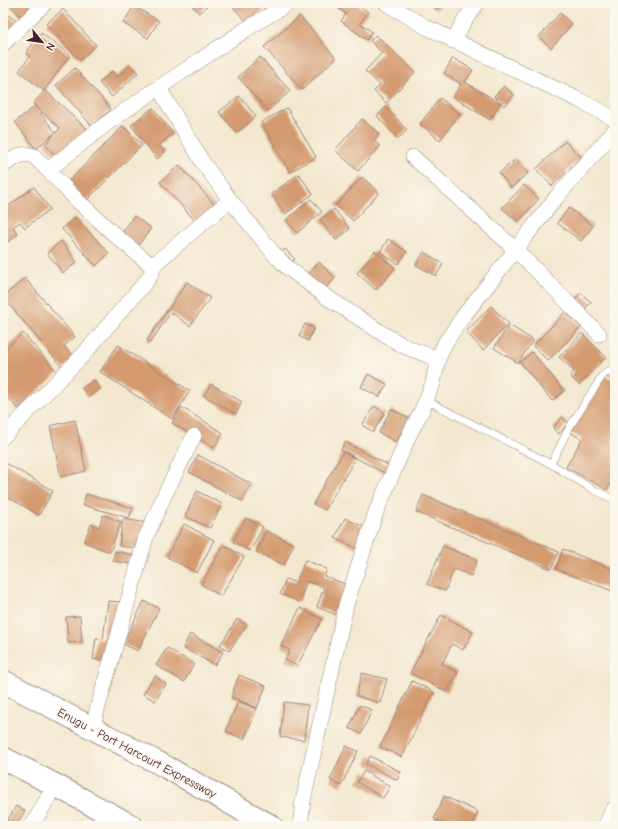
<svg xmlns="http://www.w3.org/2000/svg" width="618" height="829" viewBox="0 0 618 829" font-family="'Comic Neue',sans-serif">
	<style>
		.building { fill: #d49b71 }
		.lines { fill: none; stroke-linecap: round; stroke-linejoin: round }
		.lane-casing { stroke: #9e847d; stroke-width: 8 }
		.street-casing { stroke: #9e847d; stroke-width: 16 }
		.secondary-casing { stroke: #9e847d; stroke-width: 22 }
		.highway-casing { stroke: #9e847d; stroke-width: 24 }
		.lane { stroke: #fff; stroke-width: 7 }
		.street { stroke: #fff; stroke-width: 15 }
		.secondary { stroke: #fff; stroke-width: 21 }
		.highway { stroke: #fff; stroke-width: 22 }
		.labels { text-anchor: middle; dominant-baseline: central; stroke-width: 3.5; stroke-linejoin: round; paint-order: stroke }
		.street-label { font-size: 12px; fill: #4a1f2b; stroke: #fbf7ec }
	</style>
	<rect width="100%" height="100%" fill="#fbf7ec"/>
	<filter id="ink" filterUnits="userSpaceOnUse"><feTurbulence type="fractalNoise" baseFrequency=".025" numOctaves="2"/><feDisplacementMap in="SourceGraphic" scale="8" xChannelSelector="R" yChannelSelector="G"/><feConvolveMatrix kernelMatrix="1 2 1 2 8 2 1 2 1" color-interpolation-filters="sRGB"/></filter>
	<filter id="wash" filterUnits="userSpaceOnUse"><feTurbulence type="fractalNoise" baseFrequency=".012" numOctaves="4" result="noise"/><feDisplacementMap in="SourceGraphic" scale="16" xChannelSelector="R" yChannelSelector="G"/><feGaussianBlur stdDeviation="0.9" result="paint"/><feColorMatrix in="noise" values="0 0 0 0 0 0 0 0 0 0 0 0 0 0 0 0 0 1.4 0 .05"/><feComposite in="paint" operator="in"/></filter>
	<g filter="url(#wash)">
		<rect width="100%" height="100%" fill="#f3e8cf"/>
		<g id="blocks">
			<!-- building -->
			<g class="building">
				<polygon points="8,3 42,3 24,20"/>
				<polygon points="190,3 210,3 199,13"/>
				<polygon points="229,3 265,3 268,5 249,24"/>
				<polygon points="331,3 355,3 368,12 360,23 372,32 367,40 341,21 346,14"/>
				<polygon points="429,3 443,3 436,10"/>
				<polygon points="134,6 159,21 148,38 123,23"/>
				<polygon points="613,7 615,7 615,48 612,48"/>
				<polygon points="63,9 96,45 80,60 46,24"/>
				<polygon points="3,11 19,23 3,45"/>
				<polygon points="560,13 572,24 551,48 539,37"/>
				<polygon points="300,16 336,58 302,90 264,47"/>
				<polygon points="41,33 70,55 44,91 19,71 30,56 26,53"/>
				<polygon points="376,35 415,72 386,103 374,91 380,85 365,71 382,53 370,41"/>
				<polygon points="260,57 290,91 268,111 238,77"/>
				<polygon points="453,58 473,70 465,82 500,103 490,120 453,97 461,84 444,73"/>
				<polygon points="130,65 138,73 112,97 99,83 112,71 117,77"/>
				<polygon points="75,68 111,109 92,126 56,85"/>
				<polygon points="504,86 514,95 504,106 494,96"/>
				<polygon points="45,90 90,132 63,162 45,145 55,133 36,149 15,122 35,106 56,133 60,128 33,104"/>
				<polygon points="239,96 256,116 237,133 219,112"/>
				<polygon points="440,98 460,114 440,140 420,124"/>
				<polygon points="386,107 407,130 398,139 377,116"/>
				<polygon points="153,108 173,134 159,145 165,152 157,159 131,125"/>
				<polygon points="287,108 316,157 290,172 261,122"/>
				<polygon points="362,119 379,134 374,141 380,146 358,171 335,150"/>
				<polygon points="123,126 142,145 85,202 67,183"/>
				<polygon points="565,141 581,157 552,186 536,169"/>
				<polygon points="516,159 528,173 511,188 499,173"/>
				<polygon points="179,165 216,206 197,223 160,182"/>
				<polygon points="299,174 313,194 285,214 271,194"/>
				<polygon points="362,177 379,193 353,221 336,205"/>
				<polygon points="524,185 539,199 518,222 502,208"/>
				<polygon points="34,187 50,209 25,228 20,222 13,227 18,234 8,242 3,236 3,210"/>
				<polygon points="311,199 322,212 297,233 286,220"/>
				<polygon points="569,208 593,226 581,241 557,223"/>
				<polygon points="334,209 350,229 336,240 320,220"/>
				<polygon points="134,216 151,228 136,249 119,237"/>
				<polygon points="75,217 109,253 96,266 62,229"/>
				<polygon points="388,239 407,252 398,264 380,252"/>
				<polygon points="61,241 77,262 63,273 47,253"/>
				<polygon points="285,249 295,259 288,266 278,256"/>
				<polygon points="375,251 395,268 376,290 357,273"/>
				<polygon points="424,252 443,264 436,276 416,265"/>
				<polygon points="319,262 335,278 316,299 299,283"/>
				<polygon points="25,278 75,337 64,346 75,359 63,368 3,297"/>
				<polygon points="187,282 210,298 190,326 171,312 150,343 147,340"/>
				<polygon points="581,293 591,302 585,309 575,299"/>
				<polygon points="491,306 509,324 483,350 466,332"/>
				<polygon points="565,312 581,327 548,361 533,346"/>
				<polygon points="305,324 314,328 308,341 299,336"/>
				<polygon points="509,325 533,340 518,363 494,348"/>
				<polygon points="23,333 58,373 18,409 3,392 3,351"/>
				<polygon points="582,333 606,357 579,385 570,376 574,371 559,357"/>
				<polygon points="118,345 190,391 172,419 100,372"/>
				<polygon points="532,352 564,391 552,401 520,362"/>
				<polygon points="368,374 387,384 379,397 361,387"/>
				<polygon points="603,375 614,381 615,379 615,476 607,490 566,467 582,439 571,433"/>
				<polygon points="94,380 100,389 88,397 82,388"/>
				<polygon points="211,384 242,402 236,414 204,396"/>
				<polygon points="374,406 385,413 373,432 362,425"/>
				<polygon points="181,407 223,433 214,448 172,423"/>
				<polygon points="391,409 409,418 396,442 379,433"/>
				<polygon points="562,417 568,423 559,434 553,428"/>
				<polygon points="75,420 86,471 61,477 50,426"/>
				<polygon points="345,442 388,465 384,473 341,450"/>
				<polygon points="343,452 355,459 325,510 313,504"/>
				<polygon points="198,455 251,484 242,501 189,472"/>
				<polygon points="4,462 53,491 39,515 3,494 3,464"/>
				<polygon points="197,491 222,504 210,528 185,516"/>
				<polygon points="86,494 133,508 129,518 83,505"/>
				<polygon points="423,495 559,552 551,569 416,512"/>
				<polygon points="103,515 121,522 110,552 84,542 91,524 99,527"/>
				<polygon points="246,518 263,527 250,551 233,542"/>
				<polygon points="345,518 366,528 356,548 335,538"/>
				<polygon points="123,519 148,523 143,549 119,546"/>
				<polygon points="184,524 214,540 197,573 167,557"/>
				<polygon points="266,531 294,544 284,565 256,552"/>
				<polygon points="224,545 244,557 221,596 201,584"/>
				<polygon points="443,546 477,560 471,576 454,569 445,591 427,584"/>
				<polygon points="563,549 615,570 615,592 556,569"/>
				<polygon points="115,551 133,555 131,564 113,561"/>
				<polygon points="305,560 327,569 324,576 350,586 339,616 317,607 324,587 307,581 299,602 280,594 286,579 296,583"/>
				<polygon points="108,601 121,602 115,655 104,654 103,660 93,659 96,638 103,639"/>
				<polygon points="144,601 159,608 138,651 123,644"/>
				<polygon points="300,608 322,619 297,666 285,660 290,650 281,646"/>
				<polygon points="441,615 473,632 463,650 452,644 442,664 458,672 447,692 410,673"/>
				<polygon points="80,616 82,642 68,643 66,617"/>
				<polygon points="237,619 247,625 229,651 220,645"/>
				<polygon points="190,634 223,652 215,665 183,648"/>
				<polygon points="167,648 194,664 184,682 156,665"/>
				<polygon points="362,673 387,679 380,703 356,696"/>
				<polygon points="239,675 266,686 257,708 231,697"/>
				<polygon points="155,676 166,684 155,701 143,694"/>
				<polygon points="412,681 434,692 402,757 380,747"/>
				<polygon points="238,701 257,709 244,739 226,731"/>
				<polygon points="284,702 308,705 304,740 280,737"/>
				<polygon points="360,705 372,710 361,734 349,728"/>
				<polygon points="346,746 358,751 341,786 330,780"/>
				<polygon points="370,756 401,772 397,780 366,764"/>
				<polygon points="364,771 390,786 383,798 357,782"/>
				<polygon points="444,796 478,812 472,826 449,826 434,819"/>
				<polygon points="16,806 25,811 16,826 4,826"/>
			</g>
		</g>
	</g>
	<g filter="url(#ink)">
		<use href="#blocks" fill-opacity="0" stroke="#9e847d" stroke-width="1"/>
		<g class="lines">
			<defs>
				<g id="lane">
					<polyline points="615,367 602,376 569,428 551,464 594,490 615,500"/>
					<polyline points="426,400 551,464"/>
				</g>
				<g id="street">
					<polyline points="386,3 426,27 579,100 615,119"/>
					<polyline points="453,41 465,20 477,3"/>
					<polyline points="3,44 45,3"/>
					<polyline points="159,88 203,163 230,200 275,255 287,267 328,298 385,335 406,347 438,359"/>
					<polyline points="413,157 516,250 599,334"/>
					<path d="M3 165C15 159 21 151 34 156L79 202 116 236 152 266V272L149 278 82 356 3 437"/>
					<polyline points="48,170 106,124 136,103 245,30 289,3"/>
					<polyline points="152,266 230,200"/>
					<polyline points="92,728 146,537 166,492 194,436"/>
					<polyline points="32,826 55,785"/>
					<polyline points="300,826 303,801 315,746 346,605 376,512 410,433 422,410 433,383 438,359 445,343 462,318 555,199 615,130"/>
				</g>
				<polyline id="secondary" points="609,826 615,812"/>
				<g id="highway">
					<polyline points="3,681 166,767 271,826"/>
					<polyline points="3,758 55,785 132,826"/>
				</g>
			</defs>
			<!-- lane casing -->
			<use href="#lane" class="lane-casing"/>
			<!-- street casing -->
			<use href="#street" class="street-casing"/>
			<!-- secondary casing -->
			<use href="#secondary" class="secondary-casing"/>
			<!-- highway casing -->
			<use href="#highway" class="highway-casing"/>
			<!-- lane -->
			<use href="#lane" class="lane"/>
			<!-- street -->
			<use href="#street" class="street"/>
			<!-- secondary -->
			<use href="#secondary" class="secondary"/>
			<!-- highway -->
			<use href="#highway" class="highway"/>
		</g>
	</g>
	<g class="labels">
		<!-- street labels -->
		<g class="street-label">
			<text transform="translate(137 753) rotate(28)">Enugu - Port Harcourt Expressway</text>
		</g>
	</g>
	<!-- margin -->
	<rect width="618" height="829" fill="none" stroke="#fbf7ec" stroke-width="16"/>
	<!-- north arrow -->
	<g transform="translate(42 42) rotate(119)" stroke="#fbf7ec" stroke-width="3" paint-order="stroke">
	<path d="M0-3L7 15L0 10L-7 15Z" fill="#4a1f2b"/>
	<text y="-6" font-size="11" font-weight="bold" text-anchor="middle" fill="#4a1f2b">N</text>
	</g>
</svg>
